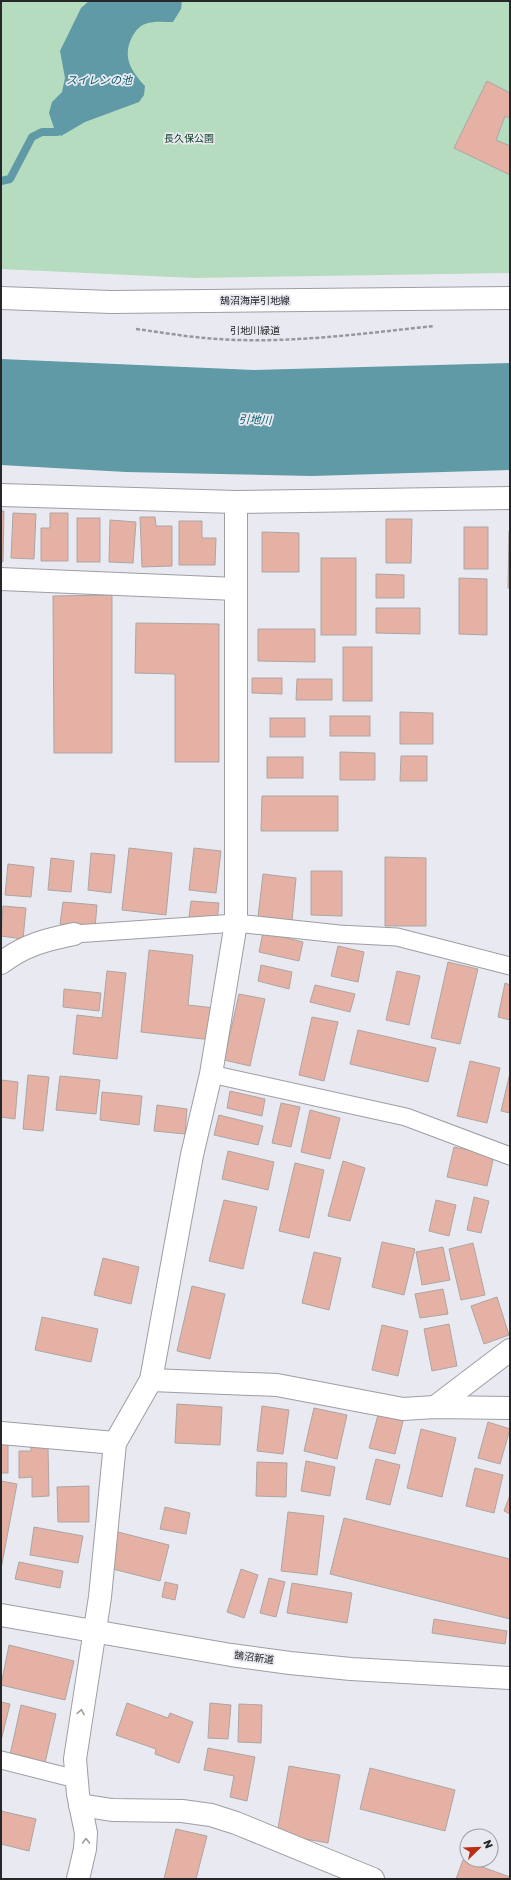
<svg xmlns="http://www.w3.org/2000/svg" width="511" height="1880" viewBox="0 0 511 1880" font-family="Rubik,'Noto Sans JP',sans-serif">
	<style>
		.green { fill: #b5dcbe }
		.water { fill: #609aa7 }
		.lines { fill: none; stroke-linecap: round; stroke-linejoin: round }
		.stream { stroke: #609aa7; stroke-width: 8 }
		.building { fill: #e5b1a4; stroke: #ada5a3 }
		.service-casing { stroke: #9d9da4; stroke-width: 19 }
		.minor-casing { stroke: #9d9da4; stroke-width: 24 }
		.tertiary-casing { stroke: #9d9da4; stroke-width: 24 }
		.path { stroke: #97989d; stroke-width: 2.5; stroke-dasharray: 4 2; stroke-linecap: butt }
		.service { stroke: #fff; stroke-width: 17 }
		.minor { stroke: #fff; stroke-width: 22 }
		.tertiary { stroke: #fff; stroke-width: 22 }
		.oneway { stroke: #9d9e9f }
		.labels { text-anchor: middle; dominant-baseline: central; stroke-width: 3.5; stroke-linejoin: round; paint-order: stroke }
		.park-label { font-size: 10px; fill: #0a3d1f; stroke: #e9eaf1 }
		.street-label { font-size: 10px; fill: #262729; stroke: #e9eaf1 }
		.water-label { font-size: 11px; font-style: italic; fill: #025968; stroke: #e9eaf1 }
	</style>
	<rect width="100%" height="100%" fill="#e9eaf1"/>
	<!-- green -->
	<polygon class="green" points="1,1 510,1 510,273 194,278 1,269"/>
	<!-- water -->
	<g class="water">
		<path d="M89 1H182L181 9 173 22C165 22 156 21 148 23 140 25 136 30 132 37 122 57 131 71 145 86L144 95 139 102 85 122 61 136 54 128 49 113 52 102 62 92 65 78 60 51 81 8Z"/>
		<polygon points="1,359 254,370 510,363 510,470 312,476 126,472 1,465"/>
	</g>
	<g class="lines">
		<!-- stream -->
		<polyline class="stream" points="1,181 10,179 32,137 42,132 57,132"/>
	</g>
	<!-- building -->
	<g class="building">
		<polygon points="487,81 510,93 510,118 505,116 496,140 510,146 510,175 454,148"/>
		<polygon points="1,511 4,511 3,562 1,561"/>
		<polygon points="13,513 36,514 34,559 11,558"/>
		<polygon points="50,513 68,513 68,561 41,561 41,528 50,528"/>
		<polygon points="140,517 155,517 156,526 172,526 172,566 142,567"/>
		<rect x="77" y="518" width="23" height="44"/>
		<polygon points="386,519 412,519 411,563 386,563"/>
		<polygon points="110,520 136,522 133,563 109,562"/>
		<polygon points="179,521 202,521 202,538 216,538 215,565 179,565"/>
		<rect x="464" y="527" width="24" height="42"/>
		<polygon points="509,531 510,531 510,588 508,588"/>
		<polygon points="262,532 299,533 299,572 262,572"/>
		<rect x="321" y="558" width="35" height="77"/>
		<polygon points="376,574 404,575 404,598 376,598"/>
		<polygon points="459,578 487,579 487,635 459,634"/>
		<polygon points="112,595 112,753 54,753 53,596"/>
		<polygon points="376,608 420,608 420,634 376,633"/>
		<polygon points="136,623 219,624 219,762 175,762 175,674 135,673"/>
		<polygon points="258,629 315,629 315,662 258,661"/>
		<rect x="343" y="647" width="29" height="54"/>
		<polygon points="252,678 282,678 282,694 252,693"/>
		<polygon points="297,679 332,679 332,700 296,700"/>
		<polygon points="400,712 433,713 433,744 400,744"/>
		<rect x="330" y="716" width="40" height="20"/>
		<rect x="270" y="718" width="35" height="19"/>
		<polygon points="340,752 375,753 375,780 340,780"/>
		<polygon points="401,756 427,756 427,781 400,781"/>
		<rect x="267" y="757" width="36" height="21"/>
		<polygon points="262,796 338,796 338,831 261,831"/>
		<polygon points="129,848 172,853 166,915 122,910"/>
		<polygon points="194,848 221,851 216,893 189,890"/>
		<polygon points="91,853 115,855 111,893 88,890"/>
		<polygon points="385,857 426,858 426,926 385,926"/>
		<polygon points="51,858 74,861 71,892 48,890"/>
		<polygon points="8,864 34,867 31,897 5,895"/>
		<polygon points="311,871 342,871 342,916 311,915"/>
		<polygon points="263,874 296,878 292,921 258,917"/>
		<polygon points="191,901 219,903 217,920 189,917"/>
		<polygon points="63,902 97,905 95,928 60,924"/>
		<polygon points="3,906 26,908 23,939 1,936"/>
		<polygon points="263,932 303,942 299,961 259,952"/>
		<polygon points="338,946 364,952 358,982 331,976"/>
		<polygon points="149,950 193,955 188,1005 215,1008 212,1040 141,1032"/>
		<polygon points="448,962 478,969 460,1044 431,1038"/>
		<polygon points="261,965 292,972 289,989 258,981"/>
		<polygon points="107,971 126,973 117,1059 73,1054 77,1015 102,1018"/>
		<polygon points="397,971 420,976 409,1025 386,1020"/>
		<polygon points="505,983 510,985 510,1020 498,1017"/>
		<polygon points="315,985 355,994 350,1012 310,1002"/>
		<polygon points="64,989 101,993 99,1011 63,1007"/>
		<polygon points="239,994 265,999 250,1066 224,1060"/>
		<polygon points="312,1017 338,1022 324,1081 299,1075"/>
		<polygon points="358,1030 436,1048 428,1082 350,1064"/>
		<polygon points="470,1061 500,1068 487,1123 457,1116"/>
		<polygon points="510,1073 510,1113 501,1111"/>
		<polygon points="28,1075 49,1077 43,1131 23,1129"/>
		<polygon points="60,1076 100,1080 96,1114 56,1110"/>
		<polygon points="1,1080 18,1082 15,1119 1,1117"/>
		<polygon points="230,1091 265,1099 262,1116 227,1108"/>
		<polygon points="102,1092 142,1096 139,1125 100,1120"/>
		<polygon points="281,1103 300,1107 291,1147 272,1143"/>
		<polygon points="157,1105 187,1109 185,1134 154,1131"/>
		<polygon points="310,1110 340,1118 330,1159 301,1152"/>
		<polygon points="219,1115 263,1126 258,1145 214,1135"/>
		<polygon points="454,1147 494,1156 487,1186 447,1177"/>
		<polygon points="228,1151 274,1162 268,1190 222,1179"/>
		<polygon points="343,1161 365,1168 350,1221 328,1216"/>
		<polygon points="295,1163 324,1170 309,1238 279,1231"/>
		<polygon points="474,1197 489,1201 481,1233 467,1230"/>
		<polygon points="224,1200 257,1207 243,1269 209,1261"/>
		<polygon points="436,1200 456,1205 449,1236 429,1231"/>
		<polygon points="382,1242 415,1249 404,1295 372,1287"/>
		<polygon points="473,1243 485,1295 461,1300 449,1249"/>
		<polygon points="443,1247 450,1280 422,1285 416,1252"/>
		<polygon points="314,1252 341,1258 329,1310 302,1303"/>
		<polygon points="103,1258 139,1267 131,1304 94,1295"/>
		<polygon points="192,1286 225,1294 210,1359 177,1351"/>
		<polygon points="443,1289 448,1314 420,1318 415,1294"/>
		<polygon points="497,1297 509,1335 484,1344 471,1306"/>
		<polygon points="42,1317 98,1329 91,1362 35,1350"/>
		<polygon points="449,1324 457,1366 432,1371 424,1329"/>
		<polygon points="382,1325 408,1331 398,1376 372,1370"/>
		<polygon points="177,1404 222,1407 220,1445 175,1443"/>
		<polygon points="262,1406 289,1410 283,1454 257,1451"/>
		<polygon points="314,1408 347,1415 337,1459 304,1451"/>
		<polygon points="378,1415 403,1421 395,1454 369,1448"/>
		<polygon points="488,1422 510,1429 500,1464 478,1458"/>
		<polygon points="421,1429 456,1438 442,1497 407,1488"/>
		<rect x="1" y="1441" width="7" height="32"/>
		<polygon points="31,1447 48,1447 49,1496 32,1497 32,1477 19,1478 19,1451 31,1451"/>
		<polygon points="376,1459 400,1465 390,1505 366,1499"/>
		<polygon points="306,1461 335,1467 330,1496 301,1491"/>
		<polygon points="257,1462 287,1463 286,1497 256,1496"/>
		<polygon points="475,1468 503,1475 494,1513 466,1506"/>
		<polygon points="1,1481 17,1484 1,1569"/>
		<polygon points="89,1486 89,1522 58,1522 57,1487"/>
		<polygon points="510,1495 510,1514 504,1511"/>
		<polygon points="165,1507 190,1513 186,1534 160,1529"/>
		<polygon points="288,1512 324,1516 317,1575 281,1571"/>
		<polygon points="344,1518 510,1559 510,1619 330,1574"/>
		<polygon points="34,1527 83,1536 78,1563 30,1555"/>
		<polygon points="118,1532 169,1545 160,1581 109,1568"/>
		<polygon points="19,1562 63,1571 60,1588 15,1579"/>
		<polygon points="241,1569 258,1575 244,1618 227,1612"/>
		<polygon points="269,1578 285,1582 276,1617 260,1613"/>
		<polygon points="165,1582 178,1585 175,1600 162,1597"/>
		<polygon points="292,1583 352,1593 347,1623 287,1613"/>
		<polygon points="434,1619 507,1631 505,1644 432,1633"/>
		<polygon points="9,1645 74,1661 65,1700 1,1685"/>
		<polygon points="1,1702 10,1704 1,1741"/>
		<polygon points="127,1703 168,1718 170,1713 193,1722 179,1763 155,1754 156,1749 116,1735"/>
		<polygon points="210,1703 231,1705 228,1739 208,1738"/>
		<polygon points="239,1704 262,1705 261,1743 238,1742"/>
		<polygon points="21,1705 56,1714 45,1763 10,1755"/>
		<polygon points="208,1748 255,1757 247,1801 230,1797 234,1776 204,1770"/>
		<polygon points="289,1766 340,1775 328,1843 277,1834"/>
		<polygon points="370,1768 455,1790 445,1831 360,1809"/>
		<polygon points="1,1811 36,1819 29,1851 1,1844"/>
		<polygon points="176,1829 207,1836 196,1879 164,1879"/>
		<polygon points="463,1860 510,1877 510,1879 456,1879"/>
	</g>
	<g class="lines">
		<defs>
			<g id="service">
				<polyline points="74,934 236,923 339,934 397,937 510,966"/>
				<polyline points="211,1074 406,1117 510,1156"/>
				<polyline points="1,1760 76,1779"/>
			</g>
			<g id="minor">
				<polyline points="1,495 236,502 510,498"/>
				<polyline points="1,579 236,589"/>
				<path d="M1 963C25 945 45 940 74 934"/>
				<polyline points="151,1380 277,1385 403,1409 435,1407 510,1408"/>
				<polyline points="435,1407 510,1350"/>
				<polyline points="1,1433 115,1443"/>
				<polyline points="80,1805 112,1810 182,1811 211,1815 236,1823 373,1879"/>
				<polyline points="78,1879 85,1849 86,1833 78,1794 75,1759 100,1597 115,1443 151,1380 192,1155 211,1074 236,923 236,502"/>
			</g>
			<g id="tertiary">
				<polyline points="1,298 111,302 510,298"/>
				<polyline points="1,1615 231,1655 290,1663 351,1669 510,1678"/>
			</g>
		</defs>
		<!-- service casing -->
		<use href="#service" class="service-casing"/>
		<!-- minor casing -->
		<use href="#minor" class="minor-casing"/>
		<!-- tertiary casing -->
		<use href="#tertiary" class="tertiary-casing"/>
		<!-- path -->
		<path class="path" d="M136 329C159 332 182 336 205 338 281 345 358 334 434 326"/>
		<!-- service -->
		<use href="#service" class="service"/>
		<!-- minor -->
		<use href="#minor" class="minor"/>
		<!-- tertiary -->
		<use href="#tertiary" class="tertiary"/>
	</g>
	<!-- one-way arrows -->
	<defs><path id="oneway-chevron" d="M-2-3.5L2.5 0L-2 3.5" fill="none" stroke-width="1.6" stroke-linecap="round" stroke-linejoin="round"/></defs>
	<g class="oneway">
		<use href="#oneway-chevron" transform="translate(81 1712) rotate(-80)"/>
		<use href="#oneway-chevron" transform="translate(86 1841) rotate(-89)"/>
	</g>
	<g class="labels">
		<!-- park labels -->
		<g class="park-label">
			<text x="189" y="139">長久保公園</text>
		</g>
		<!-- street labels -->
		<g class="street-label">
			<text x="255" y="301">鵠沼海岸引地線</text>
			<text x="255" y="331">引地川緑道</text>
			<text transform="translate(254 1658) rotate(7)">鵠沼新道</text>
		</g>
		<!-- water labels -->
		<g class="water-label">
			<text x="99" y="80">スイレンの池</text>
			<text transform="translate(255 420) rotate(2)">引地川</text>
		</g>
	</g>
	<!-- border -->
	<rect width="511" height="1880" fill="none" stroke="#262729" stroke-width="4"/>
	<!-- north arrow -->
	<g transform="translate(479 1848) rotate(67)"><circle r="19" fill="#e9eaf1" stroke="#9b9ca1"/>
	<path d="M0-3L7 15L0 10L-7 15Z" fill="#ba2f14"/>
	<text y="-6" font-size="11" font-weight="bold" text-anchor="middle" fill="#262729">N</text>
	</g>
</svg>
